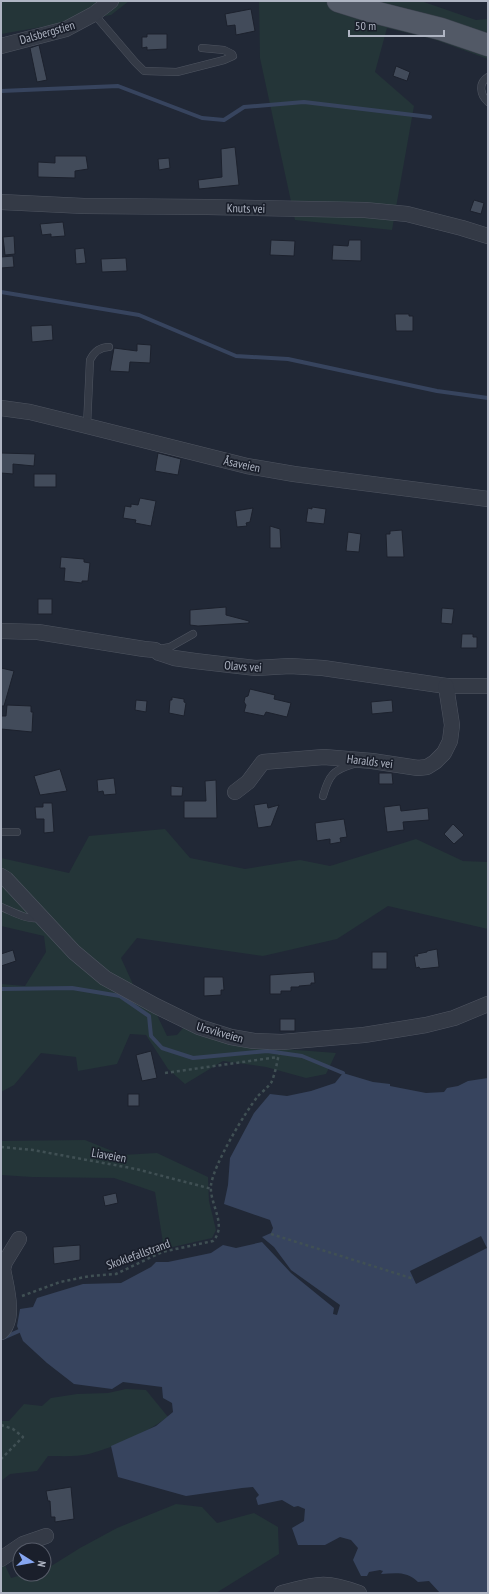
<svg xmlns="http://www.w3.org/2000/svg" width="489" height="1594" viewBox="0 0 489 1594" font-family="'PT Sans Narrow',sans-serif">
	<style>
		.green { fill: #243538 }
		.water { fill: #37445e }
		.pier { fill: #212836 }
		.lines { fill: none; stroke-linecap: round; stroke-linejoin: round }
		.stream { stroke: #37445e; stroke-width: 4 }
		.building { fill: #424b5a; stroke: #1c212d }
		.lane-casing { stroke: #4f5561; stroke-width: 8 }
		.street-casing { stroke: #4f5561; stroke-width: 16 }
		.primary-casing { stroke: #3e4350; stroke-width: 23 }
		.path { stroke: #405054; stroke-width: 2.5; stroke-dasharray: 3 3; stroke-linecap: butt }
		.lane { stroke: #343a46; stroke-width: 7 }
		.street { stroke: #343a46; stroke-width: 15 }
		.primary { stroke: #525966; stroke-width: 22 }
		.labels { text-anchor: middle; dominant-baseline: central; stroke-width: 3.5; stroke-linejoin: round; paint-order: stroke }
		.street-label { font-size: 12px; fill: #afb5c3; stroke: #1a1f2b }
	</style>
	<rect width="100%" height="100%" fill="#212836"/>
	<!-- green -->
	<g class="green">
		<polygon points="1,1 129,1 111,15 1,34"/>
		<polygon points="259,1 421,1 476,20 488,19 488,59 436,40 387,28 375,72 414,106 392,230 295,220 260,58"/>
		<polygon points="165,829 190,858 245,869 300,860 330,866 416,839 463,861 488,862 488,929 388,906 337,939 263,956 137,938 121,958 142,1004 157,1015 167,1036 177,1035 183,1028 233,1045 336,1053 326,1074 306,1078 266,1067 223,1061 185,1084 168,1069 146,1035 130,1034 117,1064 78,1071 76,1057 41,1053 14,1085 1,1092 1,984 25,986 46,952 44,936 1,926 1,858 69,873 89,836"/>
		<polygon points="85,1140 122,1155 157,1153 208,1177 209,1201 216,1230 212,1238 164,1249 155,1192 114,1178 32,1177 1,1175 1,1141"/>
		<path d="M126 1389 146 1390 168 1417C147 1432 115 1447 89 1454 77 1457 61 1456 48 1456L37 1471 10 1474 1 1481V1421H9L24 1404 42 1406 51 1398 77 1394 108 1393Z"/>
		<polygon points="176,1504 202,1507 217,1523 254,1513 278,1527 279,1554 216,1593 1,1593 1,1557 11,1578 25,1574 44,1574 44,1569 48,1568 80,1548 117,1528"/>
	</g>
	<!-- water -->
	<path class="water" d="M343 1073 373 1082 390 1084V1086L426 1093 444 1092 447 1088 458 1086 468 1081 488 1078V1593H440L429 1581 418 1582C408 1571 395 1573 381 1574L383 1571 380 1570 369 1572 367 1576H361L353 1560 358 1548 351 1540 340 1537 325 1545H298L292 1528 304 1521 305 1509 298 1506 294 1507 282 1500 258 1505 256 1498 259 1495 253 1487 242 1488 186 1496 118 1477 111 1446 156 1426 173 1412 172 1403 163 1398 162 1387 123 1382 112 1389 74 1384 47 1363 23 1341 17 1326 20 1309 33 1307 37 1298 83 1284 121 1283 151 1267 156 1262H168L211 1253 223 1245 236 1248 262 1242 291 1273 334 1308 333 1314 337 1315 340 1305 291 1270 274 1247 262 1237 271 1233 273 1228 270 1220 224 1204 228 1185 230 1158 254 1113 270 1094 287 1096 311 1091 335 1083Z"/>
	<!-- pier -->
	<polygon class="pier" points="481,1236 487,1248 416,1284 410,1271"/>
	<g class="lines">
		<!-- stream -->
		<g class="stream">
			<polyline points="1,91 118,86 202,118 224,120 244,107 304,102 430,117"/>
			<polyline points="1,292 139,315 236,356 288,359 437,391 488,398"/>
			<polyline points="1,989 72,988 120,996 149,1016 151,1036 162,1048 193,1058 267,1051 302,1056 343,1073"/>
			<polyline points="3,1338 19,1331"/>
		</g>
	</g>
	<!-- building -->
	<g class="building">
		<polygon points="251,9 255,31 236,35 235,25 227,26 225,14"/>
		<polygon points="147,34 167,34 167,49 147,50 147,47 142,48 142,37 147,37"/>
		<polygon points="39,45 47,80 37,82 30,48"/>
		<polygon points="396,66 410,72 407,81 393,76"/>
		<polygon points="235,147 239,185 199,189 198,180 222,177 221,149"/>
		<polygon points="55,156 86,156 88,169 75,171 75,178 38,177 38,162 55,163"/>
		<polygon points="169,158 170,168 159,170 158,159"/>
		<polygon points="474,200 484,203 481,214 470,211"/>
		<polygon points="63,222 65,236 51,237 51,234 42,235 40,224"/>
		<polygon points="14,236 15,254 5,255 3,237"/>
		<polygon points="271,240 295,241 294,256 270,255"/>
		<polygon points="349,240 361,240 361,261 332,260 333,245 348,246"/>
		<polygon points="84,248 86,263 76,264 75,249"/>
		<polygon points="13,256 14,267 1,268 1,257"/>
		<polygon points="126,258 127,271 102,272 101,259"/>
		<polygon points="395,314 409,314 409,316 413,316 413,331 396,331"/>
		<polygon points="52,325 53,340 32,342 31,326"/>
		<polygon points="137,344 151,345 150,363 130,362 129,372 110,371 114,348 137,351"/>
		<polygon points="1,453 35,454 34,466 13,464 13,474 1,473"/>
		<polygon points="158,453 181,459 178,475 155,471"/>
		<rect x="34" y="474" width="22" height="13"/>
		<polygon points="140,498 156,501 151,526 135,523 136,520 123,518 125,506 131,507 131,504 138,505"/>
		<polygon points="312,507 326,509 324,524 306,522 308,508 312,509"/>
		<polygon points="253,508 250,522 246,523 247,526 237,527 235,511"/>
		<polygon points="270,526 280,529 281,548 270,548"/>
		<polygon points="402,530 404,557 387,557 386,534 390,534 390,531"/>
		<polygon points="348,532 361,534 359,552 346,551"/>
		<polygon points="61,557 84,559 84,562 90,563 88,581 82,581 82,583 64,581 65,568 60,568"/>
		<rect x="38" y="599" width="14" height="15"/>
		<polygon points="226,607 226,615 249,621 249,623 198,626 190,625 190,610"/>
		<polygon points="442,608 454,609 452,624 441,623"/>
		<polygon points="462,634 473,634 473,637 477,637 477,648 461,648"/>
		<polygon points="1,668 14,671 4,706 1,706"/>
		<polygon points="250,689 275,695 274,699 291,703 287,717 266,712 264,716 244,712 246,705 244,702 245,697 248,696"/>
		<polygon points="172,697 184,699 184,702 186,703 184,716 169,713 170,700 172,700"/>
		<polygon points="136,700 147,701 146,712 135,710"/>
		<polygon points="392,700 393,712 372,714 371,702"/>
		<polygon points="7,705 31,706 31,712 33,712 32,732 1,729 1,716 6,716"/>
		<polygon points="60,769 67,791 40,795 34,776"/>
		<polygon points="379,773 392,773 393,784 379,784"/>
		<polygon points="114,778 116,794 104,795 103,791 98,792 97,780"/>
		<polygon points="216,780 217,818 184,818 184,801 206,801 205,781"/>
		<polygon points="171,786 183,787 182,796 171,796"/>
		<polygon points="43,803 52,803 54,832 44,833 44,819 36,819 35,807 43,807"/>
		<polygon points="267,803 268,808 279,805 271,826 258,828 254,805"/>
		<polygon points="400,805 401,811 428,808 429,820 403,822 404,830 387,832 384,807"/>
		<polygon points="344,819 347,837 340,838 341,842 330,844 330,839 317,841 315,823"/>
		<polygon points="453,824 464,835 454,844 444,834"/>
		<polygon points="437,949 439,967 420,969 419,967 416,968 414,956 418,956 417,954 427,952 427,951"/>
		<polygon points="13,950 16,961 1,966 1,954"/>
		<rect x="372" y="952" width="15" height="17"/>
		<polygon points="314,972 315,983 311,983 311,985 299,986 299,987 291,987 291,991 281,991 281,994 270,994 270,975"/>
		<polygon points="204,977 223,977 224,990 221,990 221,995 204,996"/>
		<rect x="280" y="1019" width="15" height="12"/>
		<polygon points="151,1051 157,1078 142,1081 136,1055"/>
		<rect x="128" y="1094" width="11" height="12"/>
		<polygon points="116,1193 118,1203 105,1206 103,1196"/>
		<polygon points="80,1245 80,1260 54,1264 53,1247"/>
		<polygon points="71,1487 74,1519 55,1522 55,1517 51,1517 50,1501 48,1501 46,1491"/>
	</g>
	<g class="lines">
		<defs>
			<g id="lane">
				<polyline points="94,14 135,62 144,71 177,72 224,60 233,56 232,54 224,50 202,48"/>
				<path d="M488 77C478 83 480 95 488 102"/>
				<path d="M87 426 90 360C94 352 100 347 109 347"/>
				<polyline points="159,649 170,647 193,634"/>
				<path d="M323 796C329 775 333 770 354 764"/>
				<polyline points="1,832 17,832"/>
				<path d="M1 907C12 911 29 922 41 917"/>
			</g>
			<g id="street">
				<polyline points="1,46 66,29 94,14 111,1"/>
				<polyline points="1,202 84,206 207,207 365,210 407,214 462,228 488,236"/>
				<polyline points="1,408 30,412 87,426 247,466 294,474 488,499"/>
				<polyline points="1,631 38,632 144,649 155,650 159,653 174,658 195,661 256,668 290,666 323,668 446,686 488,686"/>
				<polyline points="235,792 248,782 263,762 324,757 372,761 418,768 427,767 435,762 444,753 450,741 452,725 446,686"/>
				<polyline points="1,876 6,879 74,952 105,978 156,1006 199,1027 231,1037 254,1041 282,1042 364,1035 426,1025 454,1018 488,1004"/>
				<path d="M1 1332C16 1319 6 1286 3 1269L5 1262 19 1239"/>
				<polyline points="1,1559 23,1544 46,1536"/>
				<path d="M282 1593C317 1584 324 1580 359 1593"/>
			</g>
			<polyline id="primary" points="338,1 370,11 441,29 488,45"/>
		</defs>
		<!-- lane casing -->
		<use href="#lane" class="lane-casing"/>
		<!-- street casing -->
		<use href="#street" class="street-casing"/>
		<!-- primary casing -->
		<use href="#primary" class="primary-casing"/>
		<!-- path -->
		<g class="path">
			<polyline points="165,1073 278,1057"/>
			<polyline points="1,1147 33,1150 136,1169 212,1189"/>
			<polyline points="271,1234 414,1279"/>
			<polyline points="487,1248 488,1248"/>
			<path d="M22 1296 60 1282 90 1276 116 1274 162 1252 213 1241C228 1225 209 1204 211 1185 214 1164 244 1114 258 1096 262 1092 267 1088 271 1083 275 1075 277 1062 279 1054"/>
			<polyline points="1,1425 13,1429 23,1437 1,1459"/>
		</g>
		<!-- lane -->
		<use href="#lane" class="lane"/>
		<!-- street -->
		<use href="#street" class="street"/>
		<!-- primary -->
		<use href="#primary" class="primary"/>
	</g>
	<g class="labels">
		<!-- street labels -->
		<g class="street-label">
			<text transform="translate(47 32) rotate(-16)">Dalsbergstien</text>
			<text transform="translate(246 208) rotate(1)">Knuts vei</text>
			<text transform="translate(242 464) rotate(12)">Åsaveien</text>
			<text transform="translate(243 666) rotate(4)">Olavs vei</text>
			<text transform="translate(370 761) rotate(7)">Haralds vei</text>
			<text transform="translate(220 1032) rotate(16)">Ursvikveien</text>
			<text transform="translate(109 1155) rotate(10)">Liaveien</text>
			<text transform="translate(138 1254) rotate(-20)">Skoklefallstrand</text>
		</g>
	</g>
	<!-- border -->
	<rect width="489" height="1594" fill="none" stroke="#afb5c3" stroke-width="4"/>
	<!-- north arrow -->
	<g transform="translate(32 1562) rotate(101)"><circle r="19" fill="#1a1f2b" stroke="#565b68"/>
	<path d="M0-3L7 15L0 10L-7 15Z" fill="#86a6f1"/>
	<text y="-6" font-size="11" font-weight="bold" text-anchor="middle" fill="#afb5c3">N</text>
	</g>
	<!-- scale -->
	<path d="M349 30v6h95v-6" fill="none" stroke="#afb5c3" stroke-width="2"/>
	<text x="355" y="30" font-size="12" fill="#afb5c3" stroke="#1a1f2b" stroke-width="3" paint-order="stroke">50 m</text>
</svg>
